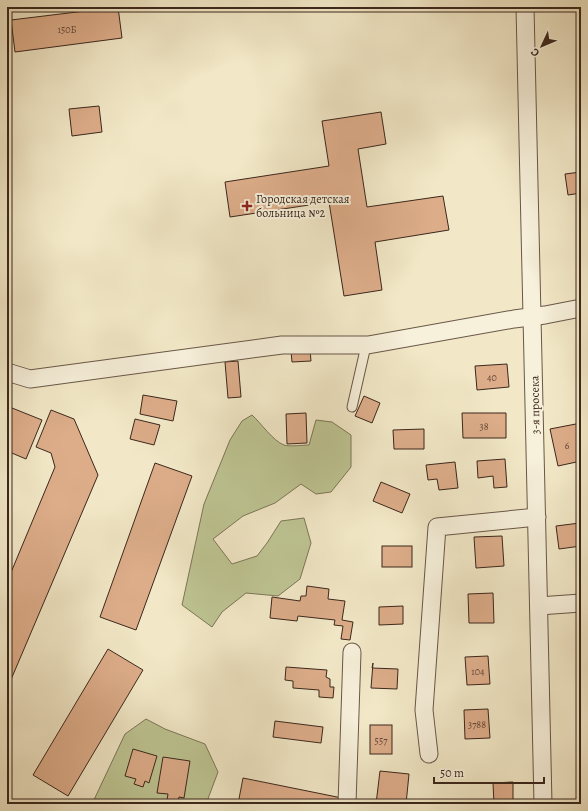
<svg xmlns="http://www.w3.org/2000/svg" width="588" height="811" viewBox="0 0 588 811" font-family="Alegreya,serif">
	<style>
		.green { fill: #bec593; stroke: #7c7658 }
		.building { fill: #ddad8a; stroke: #3b271c }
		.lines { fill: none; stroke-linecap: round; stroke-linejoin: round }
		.lane-casing { stroke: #695747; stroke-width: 11 }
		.street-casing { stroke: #695747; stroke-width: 19 }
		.lane { stroke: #f7f0db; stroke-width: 9 }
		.street { stroke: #f7f0db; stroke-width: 17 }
		.poi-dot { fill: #8f2418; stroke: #f7f0db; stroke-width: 1.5 }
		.labels { text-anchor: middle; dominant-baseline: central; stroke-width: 4; stroke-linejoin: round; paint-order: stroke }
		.number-label { font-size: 10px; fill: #644838 }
		.poi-label { font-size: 12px; fill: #3b271c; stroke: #f7f0db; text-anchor: start }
		.street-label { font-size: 12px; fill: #3b271c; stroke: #f7f0db }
	</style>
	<rect width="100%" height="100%" fill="#f2e8c7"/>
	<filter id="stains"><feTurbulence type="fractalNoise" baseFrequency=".005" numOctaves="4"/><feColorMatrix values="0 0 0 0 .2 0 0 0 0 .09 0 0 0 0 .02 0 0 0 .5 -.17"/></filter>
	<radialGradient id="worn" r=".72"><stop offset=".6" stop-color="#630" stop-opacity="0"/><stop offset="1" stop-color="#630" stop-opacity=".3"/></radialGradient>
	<!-- green -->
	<g class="green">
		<path d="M252 415C261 423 273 441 284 445 289 447 303 445 309 445L316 420 332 422 351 435V467L331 492 316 494 301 484 275 503 243 516 213 539 232 564 257 556 267 543 281 521 304 518 311 543 300 579 278 596 246 593 222 612 212 627 182 605 204 504 230 440 242 421Z"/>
		<polygon points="146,719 165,729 205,744 218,772 206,804 92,804 125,734"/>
	</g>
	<!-- building -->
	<g class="building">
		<polygon points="118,7 122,38 15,52 11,20"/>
		<polygon points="99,106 102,132 72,136 69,109"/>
		<polygon points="381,112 386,144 358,149 367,207 443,196 449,230 375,242 382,290 344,296 329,202 230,217 225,182 329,166 322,121"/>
		<polygon points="581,172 581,193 568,195 565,174"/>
		<polygon points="310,349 311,361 292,362 291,351"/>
		<polygon points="238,361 241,397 228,398 225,362"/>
		<polygon points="507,364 509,387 477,390 475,366"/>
		<polygon points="143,395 177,401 173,421 140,414"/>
		<polygon points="364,396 380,403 372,423 355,416"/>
		<polygon points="7,406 42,420 26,459 7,451"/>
		<polygon points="51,410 74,419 98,475 7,689 7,582 55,467 51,453 36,447"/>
		<polygon points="306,413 307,443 287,444 286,414"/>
		<polygon points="462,413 506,413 506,438 463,438"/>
		<polygon points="135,419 160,425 154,445 130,439"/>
		<polygon points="581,423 581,461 558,466 550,429"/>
		<polygon points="424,429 424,449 394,449 393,430"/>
		<polygon points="505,459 507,487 494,488 493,476 478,478 477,461"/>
		<polygon points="455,462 458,488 439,490 437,479 428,480 426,465"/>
		<polygon points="155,463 192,476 136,630 100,617"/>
		<polygon points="381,482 410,494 402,513 373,501"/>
		<polygon points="580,523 581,546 559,549 556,526"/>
		<polygon points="502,536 504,566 476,568 474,537"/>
		<rect x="382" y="546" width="30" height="21"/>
		<polygon points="307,586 329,589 328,599 345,601 342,620 353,622 350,640 341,639 343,626 334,625 335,620 298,616 297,621 270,618 272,597 300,601 301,596 306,596"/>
		<polygon points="493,593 494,623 469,623 468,594"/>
		<polygon points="403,606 403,624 379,625 379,607"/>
		<polygon points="108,649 143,670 68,796 33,775"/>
		<polygon points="488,656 490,684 467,685 465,657"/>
		<polygon points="373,663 372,668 398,669 397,689 371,688"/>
		<polygon points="286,667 327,670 326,677 330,679 330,687 334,687 333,698 319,697 319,690 293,688 293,681 285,680"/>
		<polygon points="488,709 490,738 465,739 464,710"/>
		<polygon points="275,721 323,727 321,743 273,737"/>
		<rect x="370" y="725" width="22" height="29"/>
		<polygon points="133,749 157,756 149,783 145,781 143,787 134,784 136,779 125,776"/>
		<polygon points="163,757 190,761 184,798 179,797 178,802 167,800 168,794 157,793"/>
		<polygon points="380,771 409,774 406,804 376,804"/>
		<polygon points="243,778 342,798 341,804 238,804"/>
		<polygon points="513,782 513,804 494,804 493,783"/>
	</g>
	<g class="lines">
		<defs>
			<polyline id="lane" points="352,407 365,350 368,345"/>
			<g id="street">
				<polyline points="525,7 543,804"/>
				<polyline points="7,372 30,379 282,345 368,345 514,319 545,315 581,308"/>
				<polyline points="539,606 581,603"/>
				<polyline points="429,754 424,710 437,527 537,517"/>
				<polyline points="347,804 352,652"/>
			</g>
		</defs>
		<!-- lane casing -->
		<use href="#lane" class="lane-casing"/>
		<!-- street casing -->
		<use href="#street" class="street-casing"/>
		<!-- lane -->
		<use href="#lane" class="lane"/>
		<!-- street -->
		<use href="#street" class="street"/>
	</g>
	<!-- markers -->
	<path class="poi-dot" d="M245 200h4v4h4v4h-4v4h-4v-4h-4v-4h4z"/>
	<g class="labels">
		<!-- number labels -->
		<g class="number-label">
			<text x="67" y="29">150Б</text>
			<text x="492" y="377">40</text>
			<text x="484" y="426">38</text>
			<text x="567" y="445">6</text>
			<text x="478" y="671">104</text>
			<text x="477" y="724">3788</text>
			<text x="381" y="740">557</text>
		</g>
		<!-- poi labels -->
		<g class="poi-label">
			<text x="256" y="199">Городская детская<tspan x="256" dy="14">больница №2</tspan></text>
		</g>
		<!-- street labels -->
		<g class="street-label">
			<text transform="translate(535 405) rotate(-91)">3-я просека</text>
		</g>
	</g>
	<!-- margin -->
	<rect width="588" height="811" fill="none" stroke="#f2e8c7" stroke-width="24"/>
	<rect x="8" y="8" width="572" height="795" fill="none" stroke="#3b271c" stroke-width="2"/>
	<rect x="12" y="12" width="564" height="787" fill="none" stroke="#3b271c"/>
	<!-- north arrow -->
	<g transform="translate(542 46) rotate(226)" stroke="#f7f0db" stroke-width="3" paint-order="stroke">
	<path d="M0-3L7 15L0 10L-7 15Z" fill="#3b271c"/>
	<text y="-6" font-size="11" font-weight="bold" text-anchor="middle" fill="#3b271c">С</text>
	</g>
	<!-- scale -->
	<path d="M434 777v6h110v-6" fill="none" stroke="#3b271c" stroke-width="2"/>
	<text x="440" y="777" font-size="12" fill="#3b271c" stroke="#f7f0db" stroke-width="3" paint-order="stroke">50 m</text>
	<rect width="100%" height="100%" filter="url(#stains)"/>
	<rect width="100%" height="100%" fill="url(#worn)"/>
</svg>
